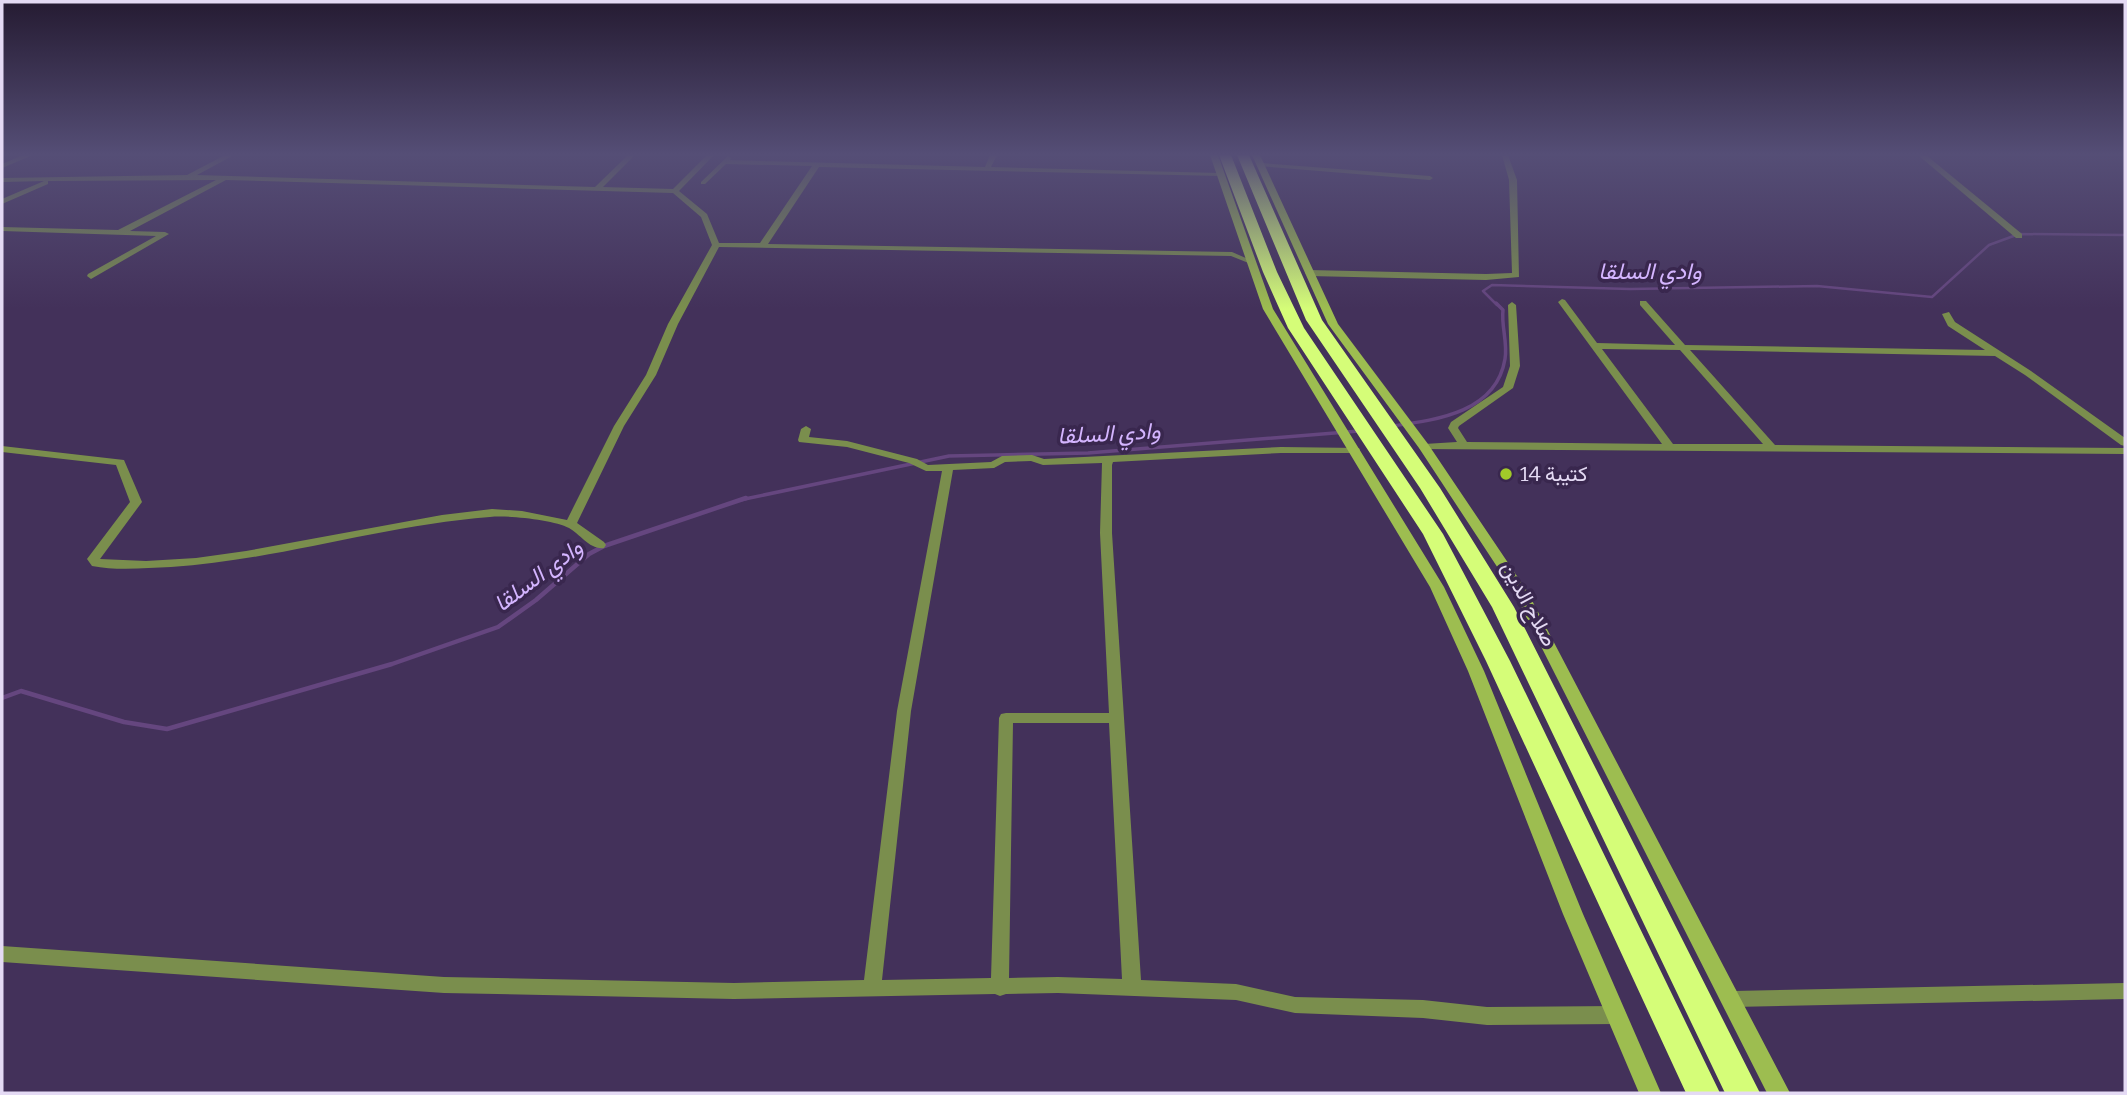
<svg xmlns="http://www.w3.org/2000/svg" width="2127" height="1095" viewBox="0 0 2127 1095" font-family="Bitter,Vazirmatn,serif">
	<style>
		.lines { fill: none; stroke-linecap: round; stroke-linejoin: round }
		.stream-far2 { stroke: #65467f; stroke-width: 2.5 }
		.stream-far1 { stroke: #65467f; stroke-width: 3.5 }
		.stream { stroke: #65467f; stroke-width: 4.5 }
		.street { fill: #7a8e4d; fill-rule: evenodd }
		.secondary { fill: #9dbd50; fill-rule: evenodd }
		.highway { fill: #d5fd78; fill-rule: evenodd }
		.poi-dot { fill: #a1c929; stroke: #39274e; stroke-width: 2.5 }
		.labels { text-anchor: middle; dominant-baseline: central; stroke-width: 7; stroke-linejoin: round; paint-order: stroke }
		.poi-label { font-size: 21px; fill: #e4daf4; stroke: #39274e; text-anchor: start }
		.street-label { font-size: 21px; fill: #e4daf4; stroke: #39274e }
		.water-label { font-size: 23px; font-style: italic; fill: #d4b5ff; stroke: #39274e }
	</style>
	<rect width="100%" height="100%" fill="#43315a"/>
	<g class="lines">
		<!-- stream-far2 -->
		<polyline class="stream-far2" points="1497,305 1483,291 1492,285 1630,289 1817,286 1932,297 1989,245 2019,234 2125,235"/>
		<!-- stream-far1 -->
		<g class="stream-far1">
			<path d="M1392 426C1436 420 1496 413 1505 359 1508 343 1501 326 1503 310L1496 303"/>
			<polyline points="740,500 949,456 1088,453 1359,431"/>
		</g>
		<!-- stream -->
		<polyline class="stream" points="2,698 21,691 124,722 167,729 392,664 498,627 536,600 589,554 604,546 746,498"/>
		<!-- street -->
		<g class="street">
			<polygon points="23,155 33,155 2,168 2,164"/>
			<path d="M225 155H234L197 175 595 187 628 155H635L603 187 673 189 707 155H714L679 191 707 214 719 243H760L812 166 726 164 705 184H701V182L728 156 731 158 730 160 985 167 990 155H997L991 167 1220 173 1223 175 1222 176 819 167 768 244 1232 252 1255 262 1251 264 1231 256 719 247 678 324 656 375 624 426 577 523 604 542 606 545 604 548C590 550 580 534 569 528 554 520 508 515 490 517 383 525 279 560 171 567 146 568 117 571 92 566L87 559 130 502 116 465 2 452V446L124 460 142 502 100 559 146 561 196 558 246 551 442 515 492 509 522 511 567 520 614 426 646 375 668 324 712 245 701 217 673 193 226 180 130 231 165 232 169 234 91 279 87 276 88 274 156 236 2 231V227L118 230 216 180 48 181V184L2 204V199L44 181 2 182V178L187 175Z"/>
			<polygon points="1502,155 1508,155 1517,180 1519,277 1486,280 1309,276 1305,273 1309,270 1486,274 1512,273 1509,180"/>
			<polygon points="1918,155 1926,155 2022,234 2022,238 2016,238"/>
			<polygon points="1261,163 1430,176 1433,178 1430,180 1259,166 1259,164"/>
			<path d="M1562 299 1565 300 1597 343 1675 345 1640 305V301H1646L1685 345 1985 350 1948 326 1942 314 1949 312 1955 322 2031 371 2125 438V446L2121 445 2025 375 1995 356 1690 350 1775 445 2125 448V454L1420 449 1419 447 1420 445 1424 444 1457 442 1448 428 1451 422 1503 387 1510 366 1508 305 1512 302 1516 305 1520 366 1513 388 1459 426 1458 428 1467 442 1662 444 1558 302ZM1602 349 1680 350 1763 444H1673Z"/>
			<path d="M806 426 811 429 809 437 847 441 917 459 928 465 991 462 1002 456 1032 455 1044 459 1281 447 1359 448 1360 450 1359 452 1355 453H1281L1113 462 1112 465V533L1141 980 1236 984 1295 997 1423 1000 1487 1007 1617 1006 1624 1009 1626 1015 1624 1021 1617 1024 1487 1025 1423 1018 1295 1013 1236 1000 1058 993 1006 994 1000 996 995 994 734 999 444 993 2 962V946L444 977 734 983 864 980 897 711 942 471H926L909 463 847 447 799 442 798 440 801 429ZM1031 461 1043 465 1102 463 1100 533 1109 713H1006L1001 714 999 718 991 978 882 980 911 711 953 470 994 468 1005 462ZM1013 723H1109L1122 979 1058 977 1009 978Z"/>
			<polygon points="2125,983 2125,999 1733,1007 1726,1005 1724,999 1726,993 1733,991"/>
		</g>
		<!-- secondary -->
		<g class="secondary">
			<polygon points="1210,155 1218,155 1273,309 1444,587 1484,671 1583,914 1661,1093 1639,1093 1563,914 1468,671 1430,587 1263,309"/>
			<polygon points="1252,155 1260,155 1338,324 1428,444 1527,591 1790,1093 1767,1093 1513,591 1419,448 1328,324"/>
		</g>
		<!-- highway -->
		<g class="highway">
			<polygon points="1219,155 1231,155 1277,272 1304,328 1443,534 1510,661 1720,1093 1686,1093 1486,661 1423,534 1288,328 1263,272"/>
			<polygon points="1237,155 1249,155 1322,320 1440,488 1514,607 1760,1093 1725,1093 1492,607 1420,488 1306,320"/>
		</g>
	</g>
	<!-- sky -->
	<linearGradient id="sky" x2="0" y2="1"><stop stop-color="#251b32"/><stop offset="0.5" stop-color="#554e76"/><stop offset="1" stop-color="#554e76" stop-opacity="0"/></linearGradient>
	<rect width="2127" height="309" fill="url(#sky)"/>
	<!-- markers -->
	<circle class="poi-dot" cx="1506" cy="474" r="7"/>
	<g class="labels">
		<!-- poi labels -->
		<g class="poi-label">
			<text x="1520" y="474">كتيبة 14</text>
		</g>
		<!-- street labels -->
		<g class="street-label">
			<text transform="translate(1529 604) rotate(62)">صلاح الدين</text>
		</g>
		<!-- water labels -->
		<g class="water-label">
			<text x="1650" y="271">وادي السلقا</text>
			<text transform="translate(1109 433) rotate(-3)">وادي السلقا</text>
			<text transform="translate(538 575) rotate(-37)">وادي السلقا</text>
		</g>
	</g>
	<!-- border -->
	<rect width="2127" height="1095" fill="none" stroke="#e4daf4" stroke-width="7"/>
</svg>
